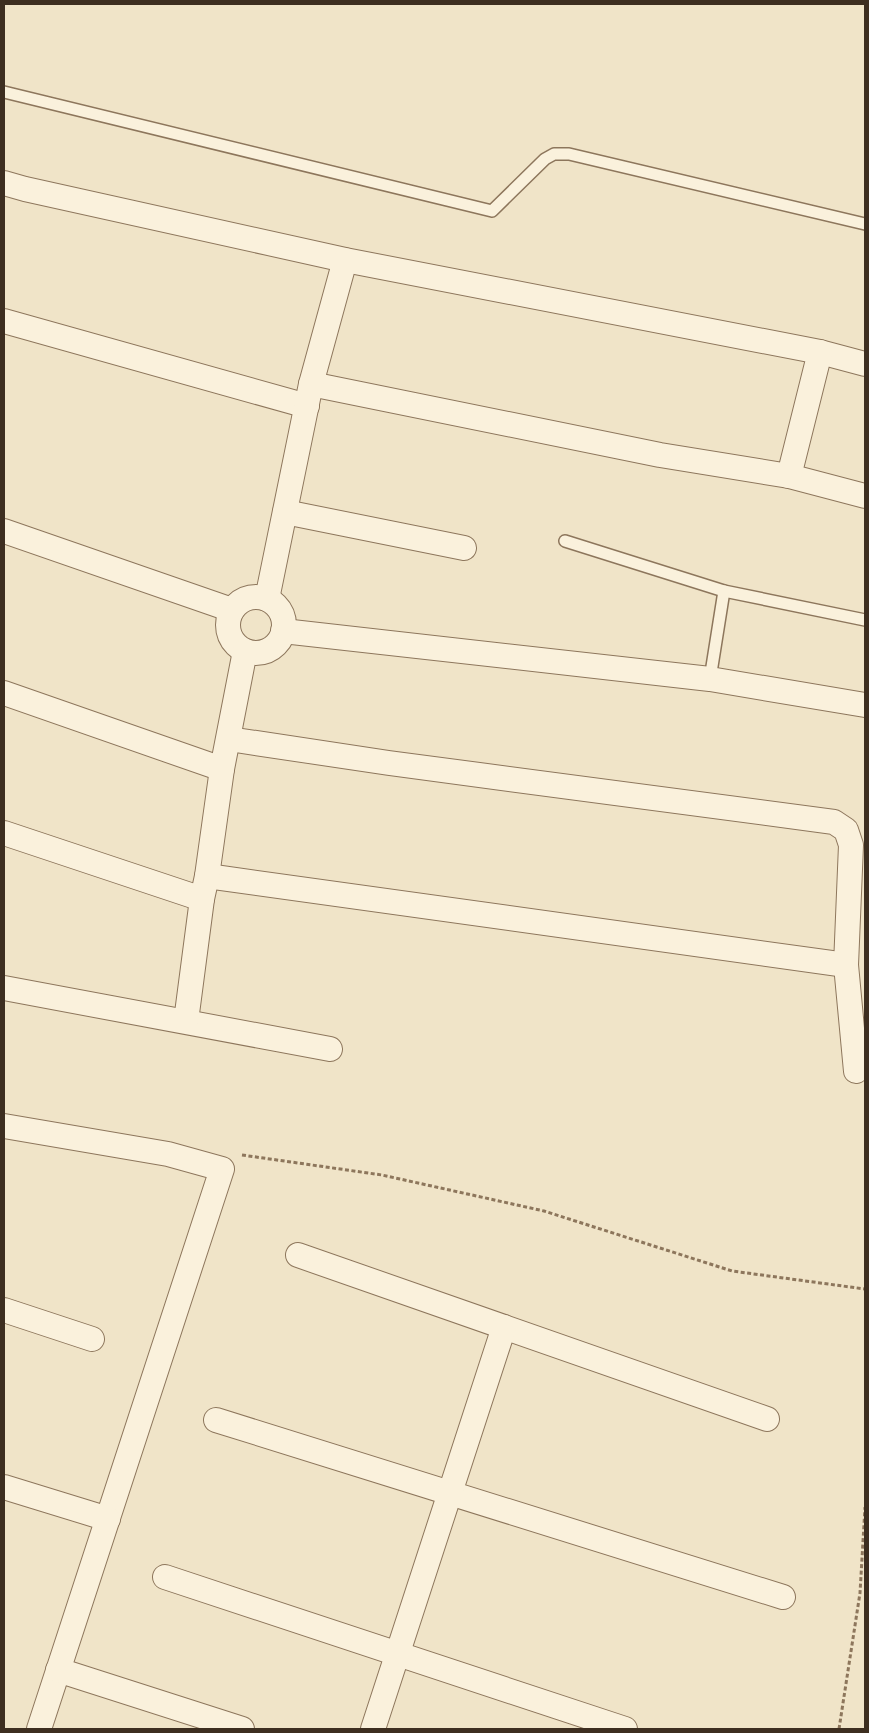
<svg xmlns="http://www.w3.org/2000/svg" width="869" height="1733" viewBox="0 0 869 1733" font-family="'Noto Serif',serif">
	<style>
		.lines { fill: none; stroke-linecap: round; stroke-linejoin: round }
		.lane-casing { stroke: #8d765c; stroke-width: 14 }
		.street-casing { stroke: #8d765c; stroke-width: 26 }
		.path { stroke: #8d765c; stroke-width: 3; stroke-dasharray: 4 2.5; stroke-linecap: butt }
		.lane { stroke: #faf1dc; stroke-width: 11 }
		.street { stroke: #faf1dc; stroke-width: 24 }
	</style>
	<rect width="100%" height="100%" fill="#f0e4c8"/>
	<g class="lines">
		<defs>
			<g id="lane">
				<polyline points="4,92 492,211 545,159 554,154 569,154 865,224"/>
				<polyline points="565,541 724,591 865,620"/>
				<polyline points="710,679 724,591"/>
			</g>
			<g id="street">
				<polyline points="4,183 25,189 345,260 820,352 865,364"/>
				<polyline points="4,321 307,406"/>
				<polyline points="311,384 660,455 789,476 865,496"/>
				<polyline points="789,476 820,352"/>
				<polyline points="285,512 464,548"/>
				<polyline points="4,531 232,610"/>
				<circle cx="256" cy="625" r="28"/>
				<polyline points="267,599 311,384 345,260"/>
				<polyline points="283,631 710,679 865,705"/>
				<polyline points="4,693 222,769"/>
				<polyline points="229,739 389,763 834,822 846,830 851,845 846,965 856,1071"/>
				<polyline points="4,833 202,899"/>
				<polyline points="207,876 846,965"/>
				<polyline points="4,988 330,1049"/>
				<polyline points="186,1021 202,899 207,876 222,769 245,651"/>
				<polyline points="4,1126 168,1154 222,1169 39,1729"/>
				<polyline points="298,1255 767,1419"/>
				<polyline points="4,1310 92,1339"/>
				<polyline points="216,1420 783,1597"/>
				<polyline points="4,1487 108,1519"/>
				<polyline points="165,1577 625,1729"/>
				<polyline points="58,1670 242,1729"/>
				<polyline points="373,1729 504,1327"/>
			</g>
		</defs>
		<!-- lane casing -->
		<use href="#lane" class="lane-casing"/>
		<!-- street casing -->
		<use href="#street" class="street-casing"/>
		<!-- path -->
		<g class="path">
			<polyline points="242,1155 382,1175 544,1211 732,1271 865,1289"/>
			<polyline points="839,1729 860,1593 865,1507"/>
		</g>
		<!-- lane -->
		<use href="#lane" class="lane"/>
		<!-- street -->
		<use href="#street" class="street"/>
	</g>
	<!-- border -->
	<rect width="869" height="1733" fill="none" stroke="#3d2e20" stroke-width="10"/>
</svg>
